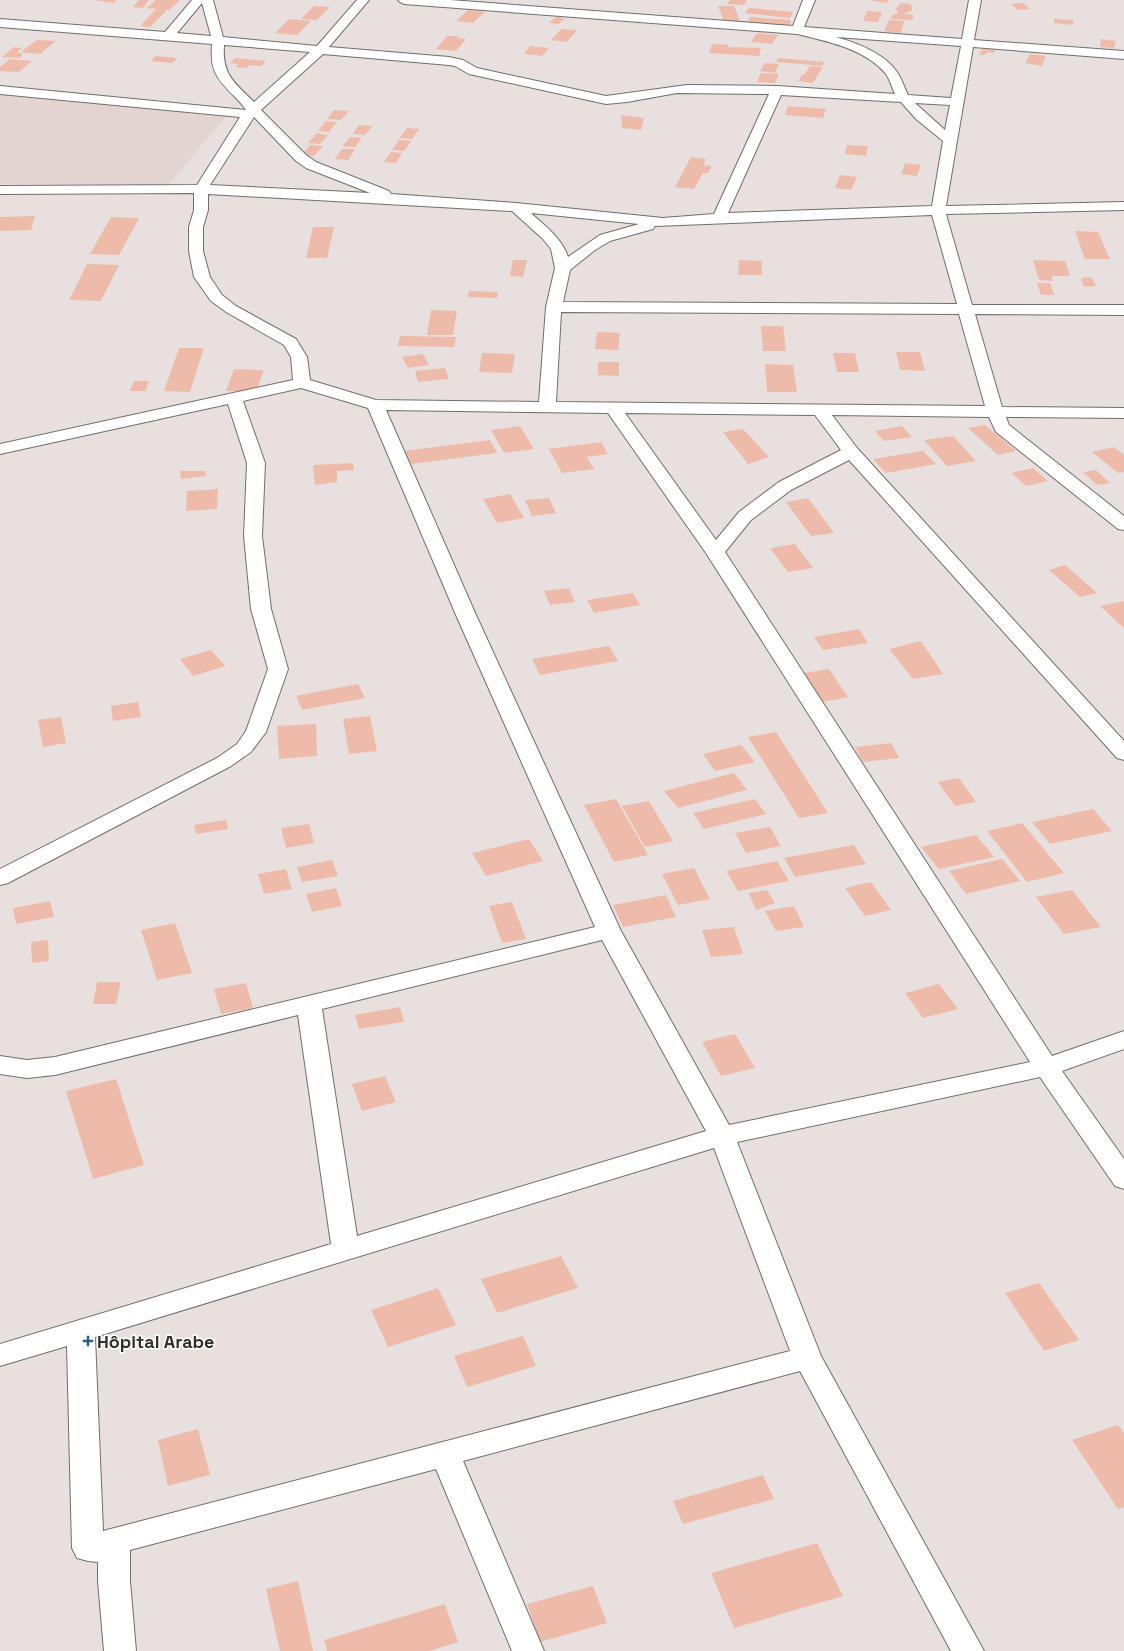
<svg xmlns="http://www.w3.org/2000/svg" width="1124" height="1651" viewBox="0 0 1124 1651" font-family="'Space Grotesk',sans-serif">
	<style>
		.built { fill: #e3d4cf }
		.building { fill: #eba }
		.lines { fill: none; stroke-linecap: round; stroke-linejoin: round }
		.street-casing { stroke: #736d6b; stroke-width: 2 }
		.street { fill: #fff; fill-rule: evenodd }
		.poi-dot { fill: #2e637f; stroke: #fff; stroke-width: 1.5 }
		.labels { text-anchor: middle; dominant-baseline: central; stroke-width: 3; stroke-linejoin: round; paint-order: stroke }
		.near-poi-label { font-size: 18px; font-weight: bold; fill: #32302f; stroke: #fff; text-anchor: start }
	</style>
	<rect width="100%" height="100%" fill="#e7e0de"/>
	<!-- built -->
	<polygon class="built" points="0,95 228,114 169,184 0,184"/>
	<!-- building -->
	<g class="building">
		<polygon points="93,0 116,0 114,3"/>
		<polygon points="139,0 149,0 143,8 133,7"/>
		<polygon points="156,0 180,0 169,10 147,8"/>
		<polygon points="730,0 747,0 744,5 727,4"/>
		<polygon points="868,0 889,0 888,3"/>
		<polygon points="901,3 911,4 912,11 907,12 904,14 914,15 912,20 891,19 893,14 897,14 898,11 895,10"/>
		<polygon points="1023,3 1030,9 1018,10 1011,4"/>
		<polygon points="314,6 330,7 317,20 301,19"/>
		<polygon points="718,6 734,6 740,21 724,22"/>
		<polygon points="749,8 793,12 790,18 745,13"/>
		<polygon points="156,9 167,10 150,27 140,26"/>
		<polygon points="468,10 485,12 473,23 456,21"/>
		<polygon points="867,11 882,12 878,22 863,21"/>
		<polygon points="556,17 565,18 559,24 549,23"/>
		<polygon points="750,17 791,20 790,25 748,23"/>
		<polygon points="289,19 311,21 297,35 275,33"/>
		<polygon points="1054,19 1073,20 1073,25 1054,23"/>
		<polygon points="889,20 904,21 901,33 884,31"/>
		<polygon points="561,29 577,30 567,42 551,40"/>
		<polygon points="757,33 778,35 772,44 751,42"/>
		<polygon points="447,36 459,36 457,38 466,39 456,51 436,49"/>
		<polygon points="1101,39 1116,41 1114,48 1100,47"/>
		<polygon points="37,40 56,41 40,54 21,52"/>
		<polygon points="712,44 729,45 728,47 761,48 759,56 709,53"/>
		<polygon points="530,46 549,48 542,56 524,54"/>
		<polygon points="14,47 22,48 17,52 23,54 20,58 2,57"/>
		<polygon points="982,49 996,50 993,53 988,52 984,55 979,55"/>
		<polygon points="1030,54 1046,56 1042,66 1025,63"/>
		<polygon points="156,56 178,58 172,63 150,61"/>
		<polygon points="235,58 266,61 261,66 250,65 246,68 235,67 239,64 230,63"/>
		<polygon points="778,58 824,62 823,66 776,62"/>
		<polygon points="10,59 32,61 19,72 0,71 0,67"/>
		<polygon points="765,63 779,64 775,73 760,71"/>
		<polygon points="810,66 823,67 813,83 798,81 803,74 805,74"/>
		<polygon points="761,73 779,74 775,83 757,82"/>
		<polygon points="788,106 826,109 823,118 785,115"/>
		<polygon points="334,110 349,111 341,120 327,119"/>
		<polygon points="621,115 644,118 641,130 622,128"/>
		<polygon points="326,121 337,122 329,132 318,131"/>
		<polygon points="359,125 372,126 365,135 353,134"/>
		<polygon points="407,128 419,129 412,139 400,138"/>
		<polygon points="317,133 328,135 320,144 308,143"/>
		<polygon points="350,137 362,138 355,147 343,146"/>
		<polygon points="399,140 411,141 404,151 392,150"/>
		<polygon points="310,145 323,146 314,156 301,155"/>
		<polygon points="847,145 868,146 866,156 845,154"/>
		<polygon points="342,149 355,149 348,160 335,159"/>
		<polygon points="391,152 402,153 396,163 384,162"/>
		<polygon points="691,157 706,159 703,165 712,166 708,173 703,173 694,189 675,187"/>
		<polygon points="905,163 921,165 917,176 901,174"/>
		<polygon points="840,175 857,177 851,190 835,188"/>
		<polygon points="35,216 31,230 0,231 0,217"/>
		<polygon points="111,217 139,218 119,255 90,254"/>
		<polygon points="313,227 334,227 327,258 306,258"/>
		<polygon points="1075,231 1098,232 1110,259 1085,259"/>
		<polygon points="513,260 527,260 523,277 510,276"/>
		<polygon points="739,260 762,261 762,275 738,275"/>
		<polygon points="1033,260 1065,261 1070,276 1052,276 1053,281 1039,280"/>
		<polygon points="87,264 119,265 101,301 69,300"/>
		<polygon points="1091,277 1096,286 1084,287 1081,278"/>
		<polygon points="1037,283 1050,283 1054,295 1041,295"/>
		<polygon points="469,291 498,292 497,298 468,297"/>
		<polygon points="431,310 457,311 453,335 427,335"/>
		<polygon points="761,326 783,326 786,351 763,351"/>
		<polygon points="597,332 620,333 618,350 595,349"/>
		<polygon points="400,336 456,337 454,347 398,346"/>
		<polygon points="179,348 204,348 190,392 164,391"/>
		<polygon points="896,352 920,352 925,371 900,370"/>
		<polygon points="482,353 515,354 512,373 479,372"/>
		<polygon points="833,353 855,353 859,372 837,372"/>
		<polygon points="423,354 429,365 408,368 402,357"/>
		<polygon points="598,362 619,362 619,376 598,375"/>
		<polygon points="765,364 793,365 797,392 767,392"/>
		<polygon points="445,368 449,379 418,382 415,371"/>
		<polygon points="234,369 264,370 256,392 226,391"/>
		<polygon points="134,381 149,381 146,391 130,391"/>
		<polygon points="985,425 1016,451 998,455 968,428"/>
		<polygon points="520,426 534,449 504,453 491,430"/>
		<polygon points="902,426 912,437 884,441 875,431"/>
		<polygon points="743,429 769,457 748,464 723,432"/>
		<polygon points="953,436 976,461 947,466 924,440"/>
		<polygon points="490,440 497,453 411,464 404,451"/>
		<polygon points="601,442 608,454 587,457 594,469 562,473 549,449"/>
		<polygon points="1114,447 1124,455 1124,472 1118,473 1092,452"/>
		<polygon points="923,451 936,464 886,473 873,459"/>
		<polygon points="353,463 354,470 337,471 337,482 315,485 313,465"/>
		<polygon points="1033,468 1048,481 1026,486 1011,473"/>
		<polygon points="1096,470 1110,483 1097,485 1083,472"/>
		<polygon points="180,471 205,471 206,476 181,479"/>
		<polygon points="218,489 217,509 186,511 187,491"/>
		<polygon points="510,494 524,518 497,523 483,499"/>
		<polygon points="549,498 556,513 532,516 525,500"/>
		<polygon points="808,498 834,533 811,536 786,502"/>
		<polygon points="795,544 813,568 788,572 770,548"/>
		<polygon points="1065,565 1097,593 1080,597 1049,570"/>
		<polygon points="569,588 575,602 550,605 544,591"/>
		<polygon points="633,593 640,605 594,613 587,600"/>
		<polygon points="1124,601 1124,628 1100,606"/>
		<polygon points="859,629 868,643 823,650 814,637"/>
		<polygon points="921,641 943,674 913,679 889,649"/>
		<polygon points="609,646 618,661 540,675 532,659"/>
		<polygon points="211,650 225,666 193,676 180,659"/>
		<polygon points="829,669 848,697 823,702 804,673"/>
		<polygon points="358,684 365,698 302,710 296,696"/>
		<polygon points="138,702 141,717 113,721 111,706"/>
		<polygon points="370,716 377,751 349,754 343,719"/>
		<polygon points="61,717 66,743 43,747 38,720"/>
		<polygon points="316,724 317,756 279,759 277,726"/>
		<polygon points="776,732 828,813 799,818 748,737"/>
		<polygon points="891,743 899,758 863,762 855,747"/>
		<polygon points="741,745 755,762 715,771 703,754"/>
		<polygon points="734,773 747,790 678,808 664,791"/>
		<polygon points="959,778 976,802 955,806 938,782"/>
		<polygon points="616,799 648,855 614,862 584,805"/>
		<polygon points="755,799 766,814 704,829 693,813"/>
		<polygon points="649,801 673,841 645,847 622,806"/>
		<polygon points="1093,809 1112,831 1050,844 1032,822"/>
		<polygon points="226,820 228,829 196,834 194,825"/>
		<polygon points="1022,823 1064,873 1027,882 987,831"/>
		<polygon points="309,824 314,843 286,848 281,828"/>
		<polygon points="770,827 781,846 746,853 735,833"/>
		<polygon points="976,835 994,857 939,869 921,847"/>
		<polygon points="529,839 543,861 486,876 472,853"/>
		<polygon points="854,845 866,864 795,877 784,858"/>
		<polygon points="1002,859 1020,881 966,894 949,871"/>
		<polygon points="332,860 338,876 302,882 297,867"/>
		<polygon points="777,861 789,881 738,891 726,871"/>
		<polygon points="694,868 710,899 678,905 662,874"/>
		<polygon points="286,869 292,889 264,894 258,874"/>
		<polygon points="871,882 891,910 865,916 845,888"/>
		<polygon points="336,888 342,906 312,912 306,894"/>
		<polygon points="767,890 775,903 756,910 749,893"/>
		<polygon points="1072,890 1101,927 1064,934 1036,897"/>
		<polygon points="666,895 676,917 623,927 613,905"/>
		<polygon points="50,901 54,917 16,924 13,908"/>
		<polygon points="512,902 526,939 502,943 489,906"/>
		<polygon points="794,906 804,927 776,931 765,911"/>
		<polygon points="175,923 192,973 157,980 141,930"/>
		<polygon points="734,927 743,954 711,957 702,930"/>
		<polygon points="48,940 49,961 32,963 31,942"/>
		<polygon points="97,982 121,982 116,1004 93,1004"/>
		<polygon points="246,983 253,1008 221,1014 214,989"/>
		<polygon points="939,984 958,1009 923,1018 905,993"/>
		<polygon points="400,1007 404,1022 359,1029 355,1015"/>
		<polygon points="735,1034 755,1068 721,1076 702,1042"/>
		<polygon points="385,1076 396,1102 362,1111 352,1084"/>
		<polygon points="116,1079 144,1165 93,1179 66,1091"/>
		<polygon points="561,1256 578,1288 497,1313 481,1279"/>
		<polygon points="1039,1283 1079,1340 1044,1351 1005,1293"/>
		<polygon points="438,1288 456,1325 388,1347 371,1310"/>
		<polygon points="523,1336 536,1366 467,1387 454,1356"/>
		<polygon points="1118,1425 1124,1433 1124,1507 1118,1509 1072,1440"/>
		<polygon points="198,1429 210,1475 168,1486 158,1440"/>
		<polygon points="763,1475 774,1499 683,1524 673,1501"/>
		<polygon points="817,1543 843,1596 734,1628 711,1573"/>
		<polygon points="298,1581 313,1651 280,1651 266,1589"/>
		<polygon points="593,1586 607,1623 540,1642 527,1604"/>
		<polygon points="445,1604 458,1642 429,1651 327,1651 324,1640"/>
	</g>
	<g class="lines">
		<defs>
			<path id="street" d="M192 0H213L223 37 317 46 357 0H369L329 47 449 57 463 60 477 68 606 96 687 85 777 86 895 94C892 88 890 80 886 74 866 49 826 41 797 34L404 4 400 2 398 0H450L793 26 803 0H815L804 27 962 39 969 0H981L974 40 1124 51V59L973 47 946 206 1124 202V210L946 214 972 305H1124V315L975 314 1002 407 1124 408V418L1006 417 1009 425 1124 516V530L1118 529 996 432 989 417 832 415 857 448 1124 741V760L1117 758 849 460 791 490 751 520 725 552 1052 1056 1124 1031V1049L1062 1071 1124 1159V1189L1115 1186 1040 1077 737 1142 821 1356 984 1651H951L800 1371 463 1461 544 1651H512L436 1469 130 1550V1581L136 1651H104L98 1581V1562L88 1561 77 1558 72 1548 67 1346 0 1366V1344L331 1244 298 1015 55 1075 27 1078 0 1074V1056L27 1060 55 1057 595 927 456 615 368 408 301 388 243 401 265 463 262 536 271 609 288 669 266 732 251 752 231 766 8 883 0 885V869L217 758 237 744 246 731 268 669 251 609 244 536 247 463 228 404 0 454V444L293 380 291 357 284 345 226 312 211 301 194 277 189 251V227L194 210V193L0 194V186L197 185 240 117 0 94V86L246 110C243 105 238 100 234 96 216 78 210 70 212 44L0 27V19L165 32ZM202 3 211 36 177 33ZM836 37 961 46 951 98 908 95C904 87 902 79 897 72 884 53 857 43 836 37ZM224 45 310 52 254 102C234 82 222 75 224 45ZM323 54 449 65 455 66 469 74 606 104 627 102 677 93 769 94 714 214 663 218 516 203 391 194 389 191 316 162 306 155 261 110ZM781 95 901 102 916 119 943 141 932 206 728 213ZM915 103 950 105 945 130ZM254 117 296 161 306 168 370 193 210 185ZM208 194 512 211 543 239 551 249 555 268 546 307 539 402 376 400 310 380 307 357 296 339 236 306 222 295 210 277 203 251V227L208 210ZM531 213 639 224 600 235 568 257C562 238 545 226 531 213ZM932 215 957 304 563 302 570 270 595 250 610 241 653 229 655 226ZM561 312 959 314 985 406 556 402ZM386 410 608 413 706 553 1030 1062 729 1125 621 931 476 615ZM625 413 815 415 841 450 779 482 739 512 716 540ZM602 940 706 1131 357 1236 322 1009ZM714 1148 790 1351 103 1531 95 1337Z"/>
		</defs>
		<!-- street casing -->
		<use href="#street" class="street-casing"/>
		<!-- street -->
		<use href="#street" class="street"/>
	</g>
	<!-- markers -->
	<path class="poi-dot" d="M86 1335h4v4h4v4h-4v4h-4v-4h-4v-4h4z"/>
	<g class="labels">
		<!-- near-poi labels -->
		<g class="near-poi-label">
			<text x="97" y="1341">Hôpital Arabe</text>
		</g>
	</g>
</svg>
